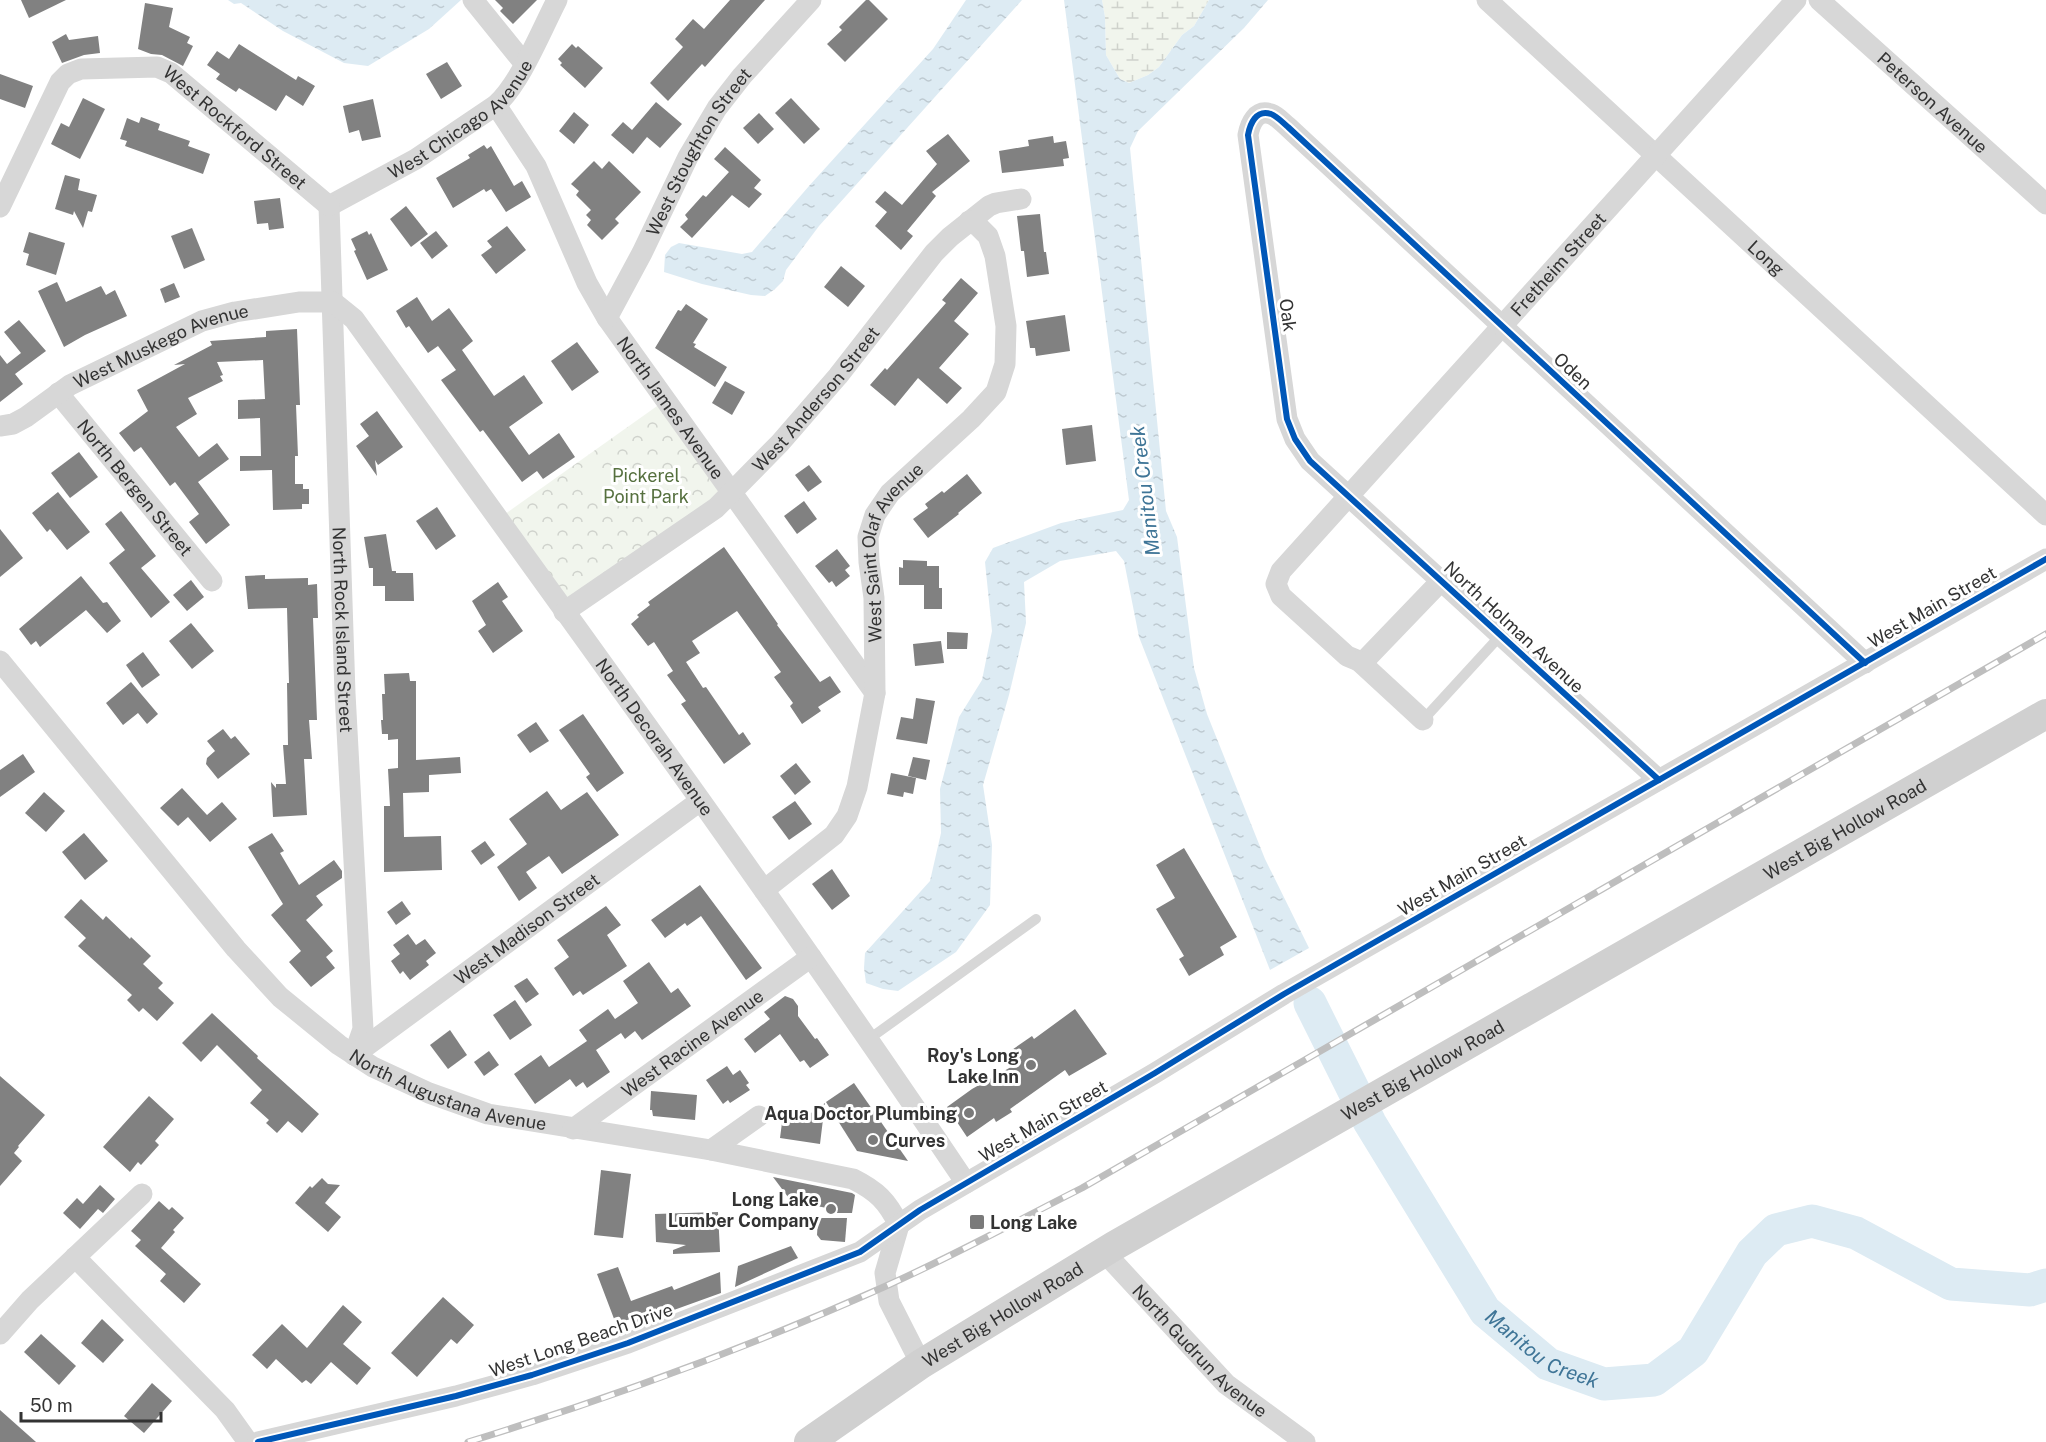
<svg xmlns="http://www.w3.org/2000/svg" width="2046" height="1442" viewBox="0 0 2046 1442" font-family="'Public Sans',sans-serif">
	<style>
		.forest { fill: url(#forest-crowns) }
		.wetland { fill: url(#wetland-marsh) }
		.garden { fill: #f1f5ed }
		.water { fill: url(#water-ripples) }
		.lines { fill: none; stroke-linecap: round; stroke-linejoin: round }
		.river { stroke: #ddebf3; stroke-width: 33 }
		.building { fill: #818181 }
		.lane { stroke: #d7d7d7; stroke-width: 10 }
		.street { stroke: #d7d7d7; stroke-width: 21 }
		.secondary { stroke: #d0d0d0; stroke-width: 30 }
		.rail-casing { stroke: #bebebe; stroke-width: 7 }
		.rail { stroke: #fff; stroke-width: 4.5; stroke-dasharray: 14; stroke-linecap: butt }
		.cycleway-casing { stroke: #fff; stroke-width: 10 }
		.cycleway { stroke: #0057b8; stroke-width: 6 }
		.poi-dot { fill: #7a7a7a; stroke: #fff; stroke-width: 2 }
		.labels { text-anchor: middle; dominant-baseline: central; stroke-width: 6; stroke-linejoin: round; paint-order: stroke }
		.street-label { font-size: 18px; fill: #333; stroke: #fff }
		.park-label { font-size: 18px; fill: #56703f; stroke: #fff }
		.poi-label { font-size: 18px; font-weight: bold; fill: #333; stroke: #fff; text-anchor: end }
		.water-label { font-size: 20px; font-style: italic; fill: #3f7597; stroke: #fff }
	</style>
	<defs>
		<pattern id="forest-crowns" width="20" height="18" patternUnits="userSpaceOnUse" patternTransform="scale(1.5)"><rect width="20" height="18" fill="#f1f5ed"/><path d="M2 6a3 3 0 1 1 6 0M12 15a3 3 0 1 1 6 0" fill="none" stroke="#cfd2cc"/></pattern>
		<pattern id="wetland-marsh" width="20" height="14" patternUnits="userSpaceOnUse" patternTransform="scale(1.5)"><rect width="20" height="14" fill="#f1f5ed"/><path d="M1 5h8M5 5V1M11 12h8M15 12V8" fill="none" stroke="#cfd2cc"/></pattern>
		<pattern id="water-ripples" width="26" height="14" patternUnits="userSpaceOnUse" patternTransform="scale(1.5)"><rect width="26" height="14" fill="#ddebf3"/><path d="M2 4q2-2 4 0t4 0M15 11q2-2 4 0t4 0" fill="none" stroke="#becad1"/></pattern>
	</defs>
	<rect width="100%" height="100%" fill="#fff"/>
	<!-- forest -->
	<polygon class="forest" points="667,399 732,492 564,612 498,519"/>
	<!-- wetland -->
	<polygon class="wetland" points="1102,0 1209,0 1194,26 1182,35 1159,67 1148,75 1129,83 1120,79 1106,55 1105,17"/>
	<!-- garden -->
	<polygon class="garden" points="594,459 613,486 592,502 572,475"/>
	<!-- water -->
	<g class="water">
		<polygon points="228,0 461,0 429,29 368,66 344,63 283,31 241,3 234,4"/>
		<polygon points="966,0 1022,0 819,226 786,270 783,281 775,289 765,296 751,295 702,284 664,272 665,255 671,247 679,243 742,254 752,252 809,186 933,49"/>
		<polygon points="1064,0 1102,0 1105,17 1106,55 1120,79 1129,83 1148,75 1159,67 1182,35 1194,26 1209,0 1268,0 1244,28 1138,131 1130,148 1166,511 1177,537 1194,668 1207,714 1265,859 1309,948 1270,970 1139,637 1124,561 1116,551 1060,561 1024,582 1026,623 1009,695 983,785 992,845 990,905 956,952 898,991 883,989 866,983 864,968 865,953 930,881 941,833 940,789 959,717 982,680 992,631 985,562 993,548 1061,523 1123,510 1129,500"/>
	</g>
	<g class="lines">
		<!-- river -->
		<path class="river" id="s1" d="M1310 1003 1370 1123 1485 1311 1548 1364 1604 1384 1654 1380 1693 1351 1752 1253 1776 1230 1812 1221 1856 1233 1951 1284 2030 1290 2046 1285"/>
	</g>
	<!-- building -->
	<g class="building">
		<polygon points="21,0 66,0 29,18"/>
		<polygon points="495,0 537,0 513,24 500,11 503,8"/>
		<polygon points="730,0 765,0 705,67 702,64 668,101 650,83 683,47 675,39 693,19 704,29"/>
		<polygon points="866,0 869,0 888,19 845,62 827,44 842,30 839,27"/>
		<polygon points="145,3 173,8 169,27 190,37 187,43 193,46 183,66 162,55 151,54 138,49"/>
		<polygon points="66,34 69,40 98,36 100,53 84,55 62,63 52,42"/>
		<polygon points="239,44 296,80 298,76 315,86 303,106 286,95 276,111 239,88 236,92 216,79 220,74 207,65 217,51 229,59"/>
		<polygon points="572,44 576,48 578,46 603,68 585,88 560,65 562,63 558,59"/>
		<polygon points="447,62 462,86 441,99 426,74"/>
		<polygon points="0,74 33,86 25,108 0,99"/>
		<polygon points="83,98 105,109 80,159 51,144 61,123 69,127"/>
		<polygon points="791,98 820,129 804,144 775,113"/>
		<polygon points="373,99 381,137 362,141 359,130 349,133 343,106"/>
		<polygon points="656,102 682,124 660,148 647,137 633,154 611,135 623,122 632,130"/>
		<polygon points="574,112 589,125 574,144 559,131"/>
		<polygon points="759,113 774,129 758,144 743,128"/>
		<polygon points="141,117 160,124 158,130 190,141 188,146 210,154 203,174 125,146 127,141 120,139 127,118 139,123"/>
		<polygon points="948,134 970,161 932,192 936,196 907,231 913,236 901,250 875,226 887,212 875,202 885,191 902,205 937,164 926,151"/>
		<polygon points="1053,136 1054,143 1066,141 1069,158 1063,159 1064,166 1002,173 999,151 1029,146 1028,140"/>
		<polygon points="484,145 487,149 491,146 514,186 522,181 531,197 506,212 491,189 486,192 484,189 453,208 436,178 470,158 468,155"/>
		<polygon points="725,147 761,180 754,188 762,194 749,208 732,195 692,238 680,227 688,219 685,215 703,195 706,197 729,172 714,159"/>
		<polygon points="594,161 602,169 609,161 641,192 615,219 619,223 602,240 587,225 591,220 586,215 591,210 576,195 579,191 571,184"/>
		<polygon points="65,175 80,179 78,190 97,195 92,212 88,211 83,228 74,211 73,215 55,209"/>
		<polygon points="280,198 284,228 269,230 268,223 257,224 254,201"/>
		<polygon points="406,206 428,234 411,247 390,219"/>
		<polygon points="1040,214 1044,252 1046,252 1049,274 1027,277 1024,251 1021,251 1017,216"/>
		<polygon points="507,226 526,250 496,274 481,255 492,247 487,241"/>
		<polygon points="192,228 205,260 184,269 171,236"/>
		<polygon points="367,231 369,235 371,233 388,270 367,280 354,251 356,250 351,239"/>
		<polygon points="436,231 448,246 432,259 420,243"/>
		<polygon points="29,232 65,243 56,275 26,265 29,254 23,252"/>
		<polygon points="841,266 865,286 848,307 824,287"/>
		<polygon points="961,278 978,293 954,321 969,334 939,368 962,388 947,404 918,378 895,406 870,385 885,368 887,370 946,303 942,300"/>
		<polygon points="57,282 66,302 101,286 106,295 115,290 127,316 85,335 64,347 38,291"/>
		<polygon points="174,283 180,297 165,303 160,289"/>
		<polygon points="417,297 432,321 449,308 473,341 462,350 494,396 524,375 543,403 509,427 529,455 559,433 575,457 543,479 537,471 522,482 483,430 480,432 441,380 456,370 438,346 428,353 409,326 406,328 396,311"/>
		<polygon points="686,304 708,319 693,343 696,344 694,347 727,367 715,387 655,348 678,310 681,311"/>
		<polygon points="1065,315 1070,351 1036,356 1035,348 1030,348 1026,321"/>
		<polygon points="19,320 46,351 15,374 23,384 0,402 0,355 7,364 21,353 4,332"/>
		<polygon points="297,329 300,405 296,405 298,456 295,456 295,484 303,484 303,489 309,489 309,504 302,504 302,509 273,510 272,470 240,471 240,456 261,456 260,418 238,419 238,400 265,399 263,360 217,362 223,375 220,376 223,381 188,398 197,414 176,427 199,457 217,443 229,459 198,482 230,525 206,544 189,522 199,514 175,482 170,486 141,447 134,452 119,433 148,411 137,390 185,364 174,365 212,345 210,341 266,337 266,331"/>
		<polygon points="577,342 599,372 572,391 551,361"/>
		<polygon points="725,381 745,392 732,415 712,403"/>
		<polygon points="377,411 403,447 378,465 375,460 377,476 356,446 369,436 360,424"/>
		<polygon points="1092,425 1096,461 1066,465 1062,429"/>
		<polygon points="79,452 98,477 70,498 51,473"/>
		<polygon points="809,465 822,482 808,492 795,475"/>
		<polygon points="967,474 982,493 958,513 959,514 928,538 913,519 928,508 925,504 942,491 944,493"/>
		<polygon points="58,492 90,532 67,550 50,529 47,532 32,513"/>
		<polygon points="804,501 817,519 797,534 784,516"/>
		<polygon points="437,507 456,536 436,550 416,521"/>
		<polygon points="121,511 156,556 141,568 170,602 151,618 109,563 125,550 105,524"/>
		<polygon points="0,529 23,558 0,577"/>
		<polygon points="386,534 392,571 396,571 396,573 413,573 414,601 385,601 385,586 373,586 373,568 369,568 364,537"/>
		<polygon points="724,547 778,624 777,625 820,682 830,676 841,692 818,707 821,711 802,724 790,706 793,703 774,677 781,672 737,611 692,641 700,653 686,662 703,688 706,687 739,735 743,732 751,744 724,764 681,704 686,701 667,675 673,671 654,642 648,646 631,624 639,617 637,615 650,605 648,602"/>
		<polygon points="837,549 850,566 845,570 850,576 836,587 832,581 829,583 815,566"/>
		<polygon points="903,560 927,561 927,566 939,566 939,588 942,588 942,609 924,609 924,585 899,585 899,567 903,568"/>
		<polygon points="265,575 265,579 308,578 308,585 317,584 318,618 313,618 317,720 309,720 312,759 304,759 307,815 273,817 271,782 276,788 276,784 286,784 283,745 288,745 287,683 289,683 287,608 248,609 245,576"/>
		<polygon points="81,576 103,603 107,602 121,621 107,633 86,610 40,647 36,641 31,645 19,629"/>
		<polygon points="191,580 204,597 187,611 173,595"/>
		<polygon points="498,582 508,597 502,601 523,631 493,653 478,631 486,625 472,601"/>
		<polygon points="191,623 214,651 192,669 169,641"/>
		<polygon points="947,632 968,633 967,649 947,649"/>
		<polygon points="941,641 944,663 915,666 913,644"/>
		<polygon points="143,652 160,675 142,688 126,665"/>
		<polygon points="409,673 410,681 416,681 416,760 460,757 461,773 429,775 429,792 403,793 404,837 441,836 442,870 384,872 384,806 390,806 388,769 398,768 398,739 388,740 388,734 382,734 381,720 383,720 382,694 385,694 384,674"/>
		<polygon points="131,682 158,714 147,724 138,713 123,725 106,703"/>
		<polygon points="916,698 935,701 927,744 896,739 901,717 913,719"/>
		<polygon points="583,714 624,773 597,792 586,777 590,774 559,730"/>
		<polygon points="536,722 549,741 530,753 517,735"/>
		<polygon points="223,729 231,739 235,736 250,754 218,779 206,764 207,758 215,751 207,741"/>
		<polygon points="23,754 35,772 0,797 0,770"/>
		<polygon points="913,757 930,760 926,780 908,776"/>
		<polygon points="796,763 811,782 795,795 780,776"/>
		<polygon points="891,773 916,778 913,794 904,792 903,797 887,794"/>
		<polygon points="182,788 207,815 222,802 237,819 210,842 188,817 178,826 160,808"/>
		<polygon points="547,791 561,810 587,792 619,835 562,874 549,856 526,872 537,888 519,901 497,867 527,844 509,819"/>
		<polygon points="44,792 65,811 46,832 25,813"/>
		<polygon points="795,801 812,824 789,840 772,817"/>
		<polygon points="84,833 108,861 85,880 62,852"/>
		<polygon points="272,833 284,851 280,853 299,885 334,860 342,871 342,878 316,896 323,905 306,920 333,951 326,957 335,968 311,987 289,962 301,951 271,915 283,904 248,847"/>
		<polygon points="485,841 495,855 481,865 471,851"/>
		<polygon points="1184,848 1237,937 1220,947 1224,955 1189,976 1179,959 1184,956 1156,909 1175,898 1156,865"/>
		<polygon points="832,869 850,896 832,910 812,884"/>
		<polygon points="700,885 762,968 746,980 701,916 687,926 685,923 665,938 651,920"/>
		<polygon points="81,899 103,920 106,916 130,939 131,937 151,956 143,964 163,983 158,988 174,1003 157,1021 143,1008 139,1012 127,1000 132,995 78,946 86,938 64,917"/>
		<polygon points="402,901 411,914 396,925 387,912"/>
		<polygon points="606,906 621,925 607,935 627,966 583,995 580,991 573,996 554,968 569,957 557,940"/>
		<polygon points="408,934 416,945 425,939 436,953 426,961 429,965 410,980 403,971 400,974 391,961 400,954 393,945"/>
		<polygon points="649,962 671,993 678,988 691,1006 642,1040 635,1031 625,1039 621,1033 596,1050 610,1072 587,1088 583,1082 576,1087 570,1079 535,1104 514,1074 541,1055 549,1067 587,1041 579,1030 608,1009 615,1019 638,1003 623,981"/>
		<polygon points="527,978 539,994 526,1003 514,986"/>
		<polygon points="785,996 793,999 798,1006 798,1016 815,1039 817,1038 829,1055 810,1068 804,1060 800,1062 780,1034 755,1053 744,1039 770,1019 764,1012"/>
		<polygon points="515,1000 532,1025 510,1040 493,1015"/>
		<polygon points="1075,1009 1107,1054 1069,1076 1065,1070 1010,1109 1012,1112 996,1122 994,1118 967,1137 947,1107 972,1089 1011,1067 1003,1056 1032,1036 1034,1039"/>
		<polygon points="212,1013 258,1056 257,1058 319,1114 302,1133 288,1121 277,1133 266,1123 269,1120 250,1103 262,1090 217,1045 201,1062 182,1043"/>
		<polygon points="450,1030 467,1055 448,1069 430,1045"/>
		<polygon points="489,1051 499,1065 484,1076 474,1062"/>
		<polygon points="727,1066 733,1075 740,1070 749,1083 746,1085 750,1090 730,1103 728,1100 723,1104 706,1080"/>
		<polygon points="0,1076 45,1115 18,1146 19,1147 14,1153 22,1161 0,1186"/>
		<polygon points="854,1083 908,1161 857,1151 826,1102"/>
		<polygon points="651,1091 697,1095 695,1120 653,1116 652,1110 650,1110"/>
		<polygon points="149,1096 174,1119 155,1141 159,1145 141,1165 138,1162 130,1172 103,1147"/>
		<polygon points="825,1103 820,1144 780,1138 783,1115 793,1117 794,1110 811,1113"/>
		<polygon points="601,1170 631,1174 623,1238 594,1235"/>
		<polygon points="773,1177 852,1193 855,1195 852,1213 837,1213 837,1210 791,1201"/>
		<polygon points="322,1178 328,1184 340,1185 325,1203 341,1217 328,1232 295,1203 310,1186 312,1188"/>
		<polygon points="100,1185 115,1199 103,1213 98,1209 80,1229 63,1213 77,1198 83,1204"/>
		<polygon points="159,1201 169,1210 172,1207 184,1218 173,1230 175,1232 161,1248 201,1284 184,1303 160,1281 166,1274 135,1246 141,1240 131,1231"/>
		<polygon points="718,1212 720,1252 673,1254 673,1250 686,1245 656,1242 655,1214"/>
		<polygon points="818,1218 847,1218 845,1242 821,1240 817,1235"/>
		<polygon points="791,1246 798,1258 735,1287 738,1266"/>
		<polygon points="618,1267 631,1301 672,1286 674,1290 720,1272 721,1293 635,1324 633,1318 616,1324 597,1274"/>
		<polygon points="443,1297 474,1325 457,1344 451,1339 417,1377 391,1353"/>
		<polygon points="343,1305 362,1322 343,1344 371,1368 357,1385 331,1362 311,1384 306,1380 302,1383 276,1359 267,1369 252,1355 282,1324 307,1348"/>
		<polygon points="102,1319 124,1340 103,1363 81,1343"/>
		<polygon points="41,1334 76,1366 59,1385 24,1352"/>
		<polygon points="152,1383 172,1401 144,1433 124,1416"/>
		<polygon points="0,1410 36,1442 0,1442"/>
	</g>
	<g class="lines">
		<!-- lane -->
		<g class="lane">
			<polyline points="1423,720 1500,636"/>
			<polyline points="869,1039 1036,919"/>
		</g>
		<!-- street -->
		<g class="street">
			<polyline points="473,0 524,63"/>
			<path id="s2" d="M1487 0 2046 515"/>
			<path id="s3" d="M1819 0 2046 204"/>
			<path id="s4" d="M496 105 536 166 587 283 607 318 875 693"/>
			<path id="s5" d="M329 206 345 693 363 1029 354 1055"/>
			<path id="s6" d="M329 206 416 159 496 105C521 82 541 31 557 0"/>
			<path id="s7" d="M0 207 60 82 68 74 81 69 157 67 171 73 329 206"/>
			<path id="s8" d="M607 318 642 253 688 157 717 108 742 76 811 0"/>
			<path id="s9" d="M58 393 212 581"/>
			<path id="s10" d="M0 426 13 424 26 417 70 385 202 321 235 312 299 302H333L354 319C560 605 769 890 966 1183"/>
			<path id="s11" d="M1441 581 1366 659 1359 661 1347 656 1281 596 1276 584 1281 571 1796 0"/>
			<path id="s12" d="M564 612 716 508 780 443 838 376 934 253 950 237 989 206 996 203 1021 199"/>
			<path id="s13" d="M0 661 236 949 280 997 339 1045 373 1067 429 1093 488 1114 711 1150 853 1179C877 1191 887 1201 899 1225L885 1273 889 1301 921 1364"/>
			<polyline points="1359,661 1423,720"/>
			<path d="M1659 780 1310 461 1295 439 1287 419 1248 135C1250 124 1256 109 1271 114 1277 116 1283 123 1288 127L1865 663"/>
			<path id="s14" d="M764 890 834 835 847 816 857 787 875 693 874 598 869 562 868 537 875 515 890 493 971 419 996 392 1005 364 1006 326 995 256 988 236 978 226 969 221"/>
			<path id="s15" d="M354 1055 700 801"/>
			<path id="s16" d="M573 1129 811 957"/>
			<polyline points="711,1150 759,1116"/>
			<path id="s17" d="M1104 1252 1226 1384 1305 1442"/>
			<polyline points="75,1257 225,1410 248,1442"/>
			<polyline points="0,1334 30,1300 142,1194"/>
			<polyline points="258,1442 456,1396 532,1375 628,1343 860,1252 920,1210 1155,1073 1284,994 2046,559"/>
		</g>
		<!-- secondary -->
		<path class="secondary" id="s18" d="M809 1442 921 1364 1114 1246 2046 714"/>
		<defs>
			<path id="rail" d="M468 1442C611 1398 750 1347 886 1286 953 1256 1017 1221 1082 1188L2046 634"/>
		</defs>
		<!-- rail casing -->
		<use href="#rail" class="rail-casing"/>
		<!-- rail -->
		<use href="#rail" class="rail"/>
		<defs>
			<g id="cycleway">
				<path d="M1659 780 1310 461 1295 439 1287 419 1248 135C1250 124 1256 109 1271 114 1277 116 1283 123 1288 127L1865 663"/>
				<polyline points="258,1442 456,1396 532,1375 628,1343 860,1252 920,1210 1155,1073 1284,994 2046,559"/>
			</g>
		</defs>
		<!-- cycleway casing -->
		<use href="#cycleway" class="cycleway-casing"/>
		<!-- cycleway -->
		<use href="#cycleway" class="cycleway"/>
	</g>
	<!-- markers -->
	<g class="poi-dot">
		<circle cx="1031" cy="1065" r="6"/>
		<circle cx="969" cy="1113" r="6"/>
		<circle cx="873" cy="1140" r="6"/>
		<circle cx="831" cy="1209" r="6"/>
		<rect x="969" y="1214" width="16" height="16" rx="3"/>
	</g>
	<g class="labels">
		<!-- street labels -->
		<g class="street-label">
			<text stroke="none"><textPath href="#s3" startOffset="153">Peterson Avenue</textPath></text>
			<text stroke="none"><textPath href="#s6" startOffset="159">West Chicago Avenue</textPath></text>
			<text stroke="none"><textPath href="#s7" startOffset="339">West Rockford Street</textPath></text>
			<text stroke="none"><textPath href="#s8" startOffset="190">West Stoughton Street</textPath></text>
			<text stroke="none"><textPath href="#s2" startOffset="380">Long</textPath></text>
			<text stroke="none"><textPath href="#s11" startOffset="658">Fretheim Street</textPath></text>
			<text transform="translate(1288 315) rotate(82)">Oak</text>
			<text stroke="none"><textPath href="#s10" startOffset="182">West Muskego Avenue</textPath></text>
			<text transform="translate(1573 371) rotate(43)">Oden</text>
			<text stroke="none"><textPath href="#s12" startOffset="332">West Anderson Street</textPath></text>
			<text stroke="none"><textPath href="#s4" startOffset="351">North James Avenue</textPath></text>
			<text stroke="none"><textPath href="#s9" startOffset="122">North Bergen Street</textPath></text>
			<text stroke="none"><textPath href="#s14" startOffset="387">West Saint Olaf Avenue</textPath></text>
			<text transform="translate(1932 607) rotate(-30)">West Main Street</text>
			<text transform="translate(1514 627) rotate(43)">North Holman Avenue</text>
			<text stroke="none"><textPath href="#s5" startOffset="424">North Rock Island Street</textPath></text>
			<text stroke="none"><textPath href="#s10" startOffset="904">North Decorah Avenue</textPath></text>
			<text stroke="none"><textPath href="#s18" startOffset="1204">West Big Hollow Road</textPath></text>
			<text transform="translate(1462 875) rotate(-30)">West Main Street</text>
			<text stroke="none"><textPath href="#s15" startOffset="214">West Madison Street</textPath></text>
			<text stroke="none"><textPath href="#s16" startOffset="147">West Racine Avenue</textPath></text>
			<text stroke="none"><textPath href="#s18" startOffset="718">West Big Hollow Road</textPath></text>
			<text stroke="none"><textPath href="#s13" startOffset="633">North Augustana Avenue</textPath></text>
			<text transform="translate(1043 1121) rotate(-30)">West Main Street</text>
			<text stroke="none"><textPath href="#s18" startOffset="232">West Big Hollow Road</textPath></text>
			<text transform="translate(581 1340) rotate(-19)">West Long Beach Drive</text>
			<text stroke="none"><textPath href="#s17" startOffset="138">North Gudrun Avenue</textPath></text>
		</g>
		<!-- park labels -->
		<g class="park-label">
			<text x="646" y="475">Pickerel<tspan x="646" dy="21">Point Park</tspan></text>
		</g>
		<!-- poi labels -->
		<g class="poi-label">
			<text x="1019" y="1055">Roy's Long<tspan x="1019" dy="21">Lake Inn</tspan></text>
			<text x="957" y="1113">Aqua Doctor Plumbing</text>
			<text x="885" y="1140" text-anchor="start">Curves</text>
			<text x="819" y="1199">Long Lake<tspan x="819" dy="21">Lumber Company</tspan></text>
			<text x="990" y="1222" text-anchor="start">Long Lake</text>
		</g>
		<!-- water labels -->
		<g class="water-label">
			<text transform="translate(1145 491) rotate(-97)">Manitou Creek</text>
			<text stroke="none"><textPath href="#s1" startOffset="424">Manitou Creek</textPath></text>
		</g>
	</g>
	<!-- scale -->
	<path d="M21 1412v9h140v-9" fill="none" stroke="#333333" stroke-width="3"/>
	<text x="30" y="1412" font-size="18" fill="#333333" stroke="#ffffff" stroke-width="4.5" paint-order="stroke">50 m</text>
</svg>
